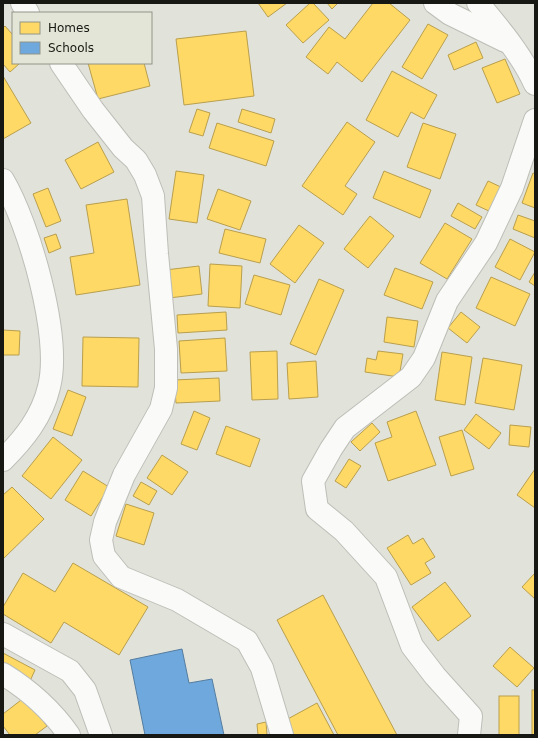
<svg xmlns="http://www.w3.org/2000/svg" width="538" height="738" viewBox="0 0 538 738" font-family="'DejaVu Sans',sans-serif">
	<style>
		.homes { fill: #ffd966; stroke: #b99f4d }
		.schools { fill: #6fa8dc; stroke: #557da0 }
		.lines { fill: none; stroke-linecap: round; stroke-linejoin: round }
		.minor-casing { stroke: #bdbeb7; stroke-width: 24 }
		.minor { stroke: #fafbf9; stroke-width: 22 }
	</style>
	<rect width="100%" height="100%" fill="#e1e2da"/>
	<!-- homes -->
	<g class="homes">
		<polygon points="258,3 287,3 268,17"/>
		<polygon points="310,3 313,3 329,20 303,43 286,25"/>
		<polygon points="327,3 338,3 332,9"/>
		<polygon points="373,3 389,3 410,20 362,82 337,62 328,74 306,57 329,27 345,39"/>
		<polygon points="428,24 448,35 422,79 402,67"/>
		<polygon points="5,26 13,35 13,63 20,63 10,72 3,64 3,28"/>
		<polygon points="246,31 254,96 184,105 176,39"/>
		<polygon points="476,42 483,58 454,70 448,55"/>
		<polygon points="505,59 520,94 497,103 482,68"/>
		<polygon points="88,63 144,63 150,86 98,99"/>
		<polygon points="392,71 437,95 424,119 411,112 398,137 366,120"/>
		<polygon points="3,76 31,123 3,139"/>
		<polygon points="197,109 210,113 203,136 189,132"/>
		<polygon points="242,109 275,119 271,133 238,122"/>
		<polygon points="347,122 375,142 345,186 357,194 343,215 302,186"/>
		<polygon points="217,123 274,141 266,166 209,148"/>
		<polygon points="423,123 456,134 440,179 407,167"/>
		<polygon points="98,142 114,172 81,189 65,160"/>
		<polygon points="176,171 204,175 197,223 169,219"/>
		<polygon points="384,171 431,190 420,218 373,198"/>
		<polygon points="533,173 535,174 535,208 522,203"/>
		<polygon points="488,181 503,188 491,212 476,205"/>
		<polygon points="48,188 61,221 46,227 33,194"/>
		<polygon points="218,189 251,201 240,230 207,219"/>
		<polygon points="127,199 140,285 76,295 70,257 94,253 86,205"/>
		<polygon points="458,203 482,217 475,229 451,216"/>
		<polygon points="518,215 535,221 535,238 513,229"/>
		<polygon points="370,216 394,236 368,268 344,249"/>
		<polygon points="445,223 472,239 447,279 420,263"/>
		<polygon points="299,225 324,243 295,283 270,264"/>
		<polygon points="225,229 266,239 260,263 219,253"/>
		<polygon points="56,234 61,248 49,253 44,238"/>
		<polygon points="510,239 535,252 520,280 495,267"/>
		<polygon points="210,264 242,266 240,308 208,306"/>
		<polygon points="199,266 202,294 169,298 165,270"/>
		<polygon points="395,268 433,282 422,309 384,295"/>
		<polygon points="535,272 535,286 529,282"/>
		<polygon points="254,275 290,285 281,315 245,304"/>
		<polygon points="491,277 530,294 515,326 476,308"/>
		<polygon points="319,279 344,290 316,355 290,344"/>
		<polygon points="226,312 227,330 178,333 177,315"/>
		<polygon points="461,312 480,327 467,343 448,328"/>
		<polygon points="387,317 418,321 414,347 384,342"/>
		<polygon points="3,330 20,331 19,355 3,355"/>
		<polygon points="83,337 139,338 138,387 82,386"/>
		<polygon points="225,338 227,371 181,373 179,341"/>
		<polygon points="277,351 278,399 252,400 250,352"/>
		<polygon points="378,351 403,354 399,377 365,372 367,358 376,360"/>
		<polygon points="442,352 472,357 465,405 435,400"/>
		<polygon points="483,358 522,365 514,410 475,403"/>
		<polygon points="316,361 318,397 289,399 287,363"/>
		<polygon points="219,378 220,401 176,403 174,380"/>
		<polygon points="68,390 86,397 72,436 53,429"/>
		<polygon points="194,411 210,418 197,450 181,444"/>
		<polygon points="416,411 436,465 388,481 375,443 392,437 387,422"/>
		<polygon points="476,414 501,433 489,449 464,430"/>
		<polygon points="372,423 380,432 360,451 351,442"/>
		<polygon points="510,425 531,427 529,447 509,445"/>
		<polygon points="226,426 260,439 250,467 216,454"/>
		<polygon points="462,430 474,469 451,476 439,437"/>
		<polygon points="53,437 82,460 51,499 22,476"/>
		<polygon points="162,455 188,472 172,495 147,478"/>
		<polygon points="349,459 361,466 346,488 335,481"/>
		<polygon points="535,469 535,508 517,495"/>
		<polygon points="83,471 109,487 91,516 65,500"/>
		<polygon points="141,482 157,491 149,505 133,496"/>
		<polygon points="12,487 44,519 3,559 3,495"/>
		<polygon points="126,504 154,513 144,545 116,536"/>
		<polygon points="408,535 413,544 423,538 435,557 425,563 431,573 411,585 387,548"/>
		<polygon points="73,563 148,607 119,655 64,622 51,643 3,614 3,607 23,573 55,592"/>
		<polygon points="535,573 535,599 522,587"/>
		<polygon points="445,582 471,616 438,641 412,607"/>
		<polygon points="323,595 397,735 338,735 277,620"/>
		<polygon points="510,647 534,668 517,687 493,666"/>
		<polygon points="3,653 35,670 30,681 3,667"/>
		<rect x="532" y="690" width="3" height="45"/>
		<rect x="499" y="696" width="20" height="39"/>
		<polygon points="25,697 47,726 35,735 10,735 3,726 3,714"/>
		<polygon points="317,703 334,735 291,735 284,721"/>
		<polygon points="266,722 267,735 258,735 257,724"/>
	</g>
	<!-- schools -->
	<polygon class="schools" points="182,649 189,683 212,679 224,735 145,735 130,660"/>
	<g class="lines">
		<defs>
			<g id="minor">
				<polyline points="22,3 28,13"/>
				<polyline points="435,3 450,14 505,41"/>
				<path d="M478 3C499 28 521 54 535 84"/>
				<polyline points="61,63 93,110 123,148 136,160 145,175 153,196 157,254 166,349 166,388 161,409 124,475 105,522 101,540 104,556 121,577 177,600 247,641 262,668 282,735"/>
				<path d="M3 180C29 224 62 337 49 387 42 417 24 439 3 460"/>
				<polyline points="3,634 70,671 85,690 101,735"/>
				<path d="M3 674C29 690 51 709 69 735"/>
				<polyline points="469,735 471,716 435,676 412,646 386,577 344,531 317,509 313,481 331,449 345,428 411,377 424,358 447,301 486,243 512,188 535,120"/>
			</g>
		</defs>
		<!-- minor casing -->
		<use href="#minor" class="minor-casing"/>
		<!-- minor -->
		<use href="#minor" class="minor"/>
	</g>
	<!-- border -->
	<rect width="538" height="738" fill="none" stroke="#171813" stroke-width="8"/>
	<!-- legend -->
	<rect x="12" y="12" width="140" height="52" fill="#e3e6d6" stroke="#919488"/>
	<rect x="20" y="22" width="20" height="12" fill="#ffd966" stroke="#919488"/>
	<text x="48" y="32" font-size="12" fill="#171813">Homes</text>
	<rect x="20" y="42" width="20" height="12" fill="#6fa8dc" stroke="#919488"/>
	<text x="48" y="52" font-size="12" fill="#171813">Schools</text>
</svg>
